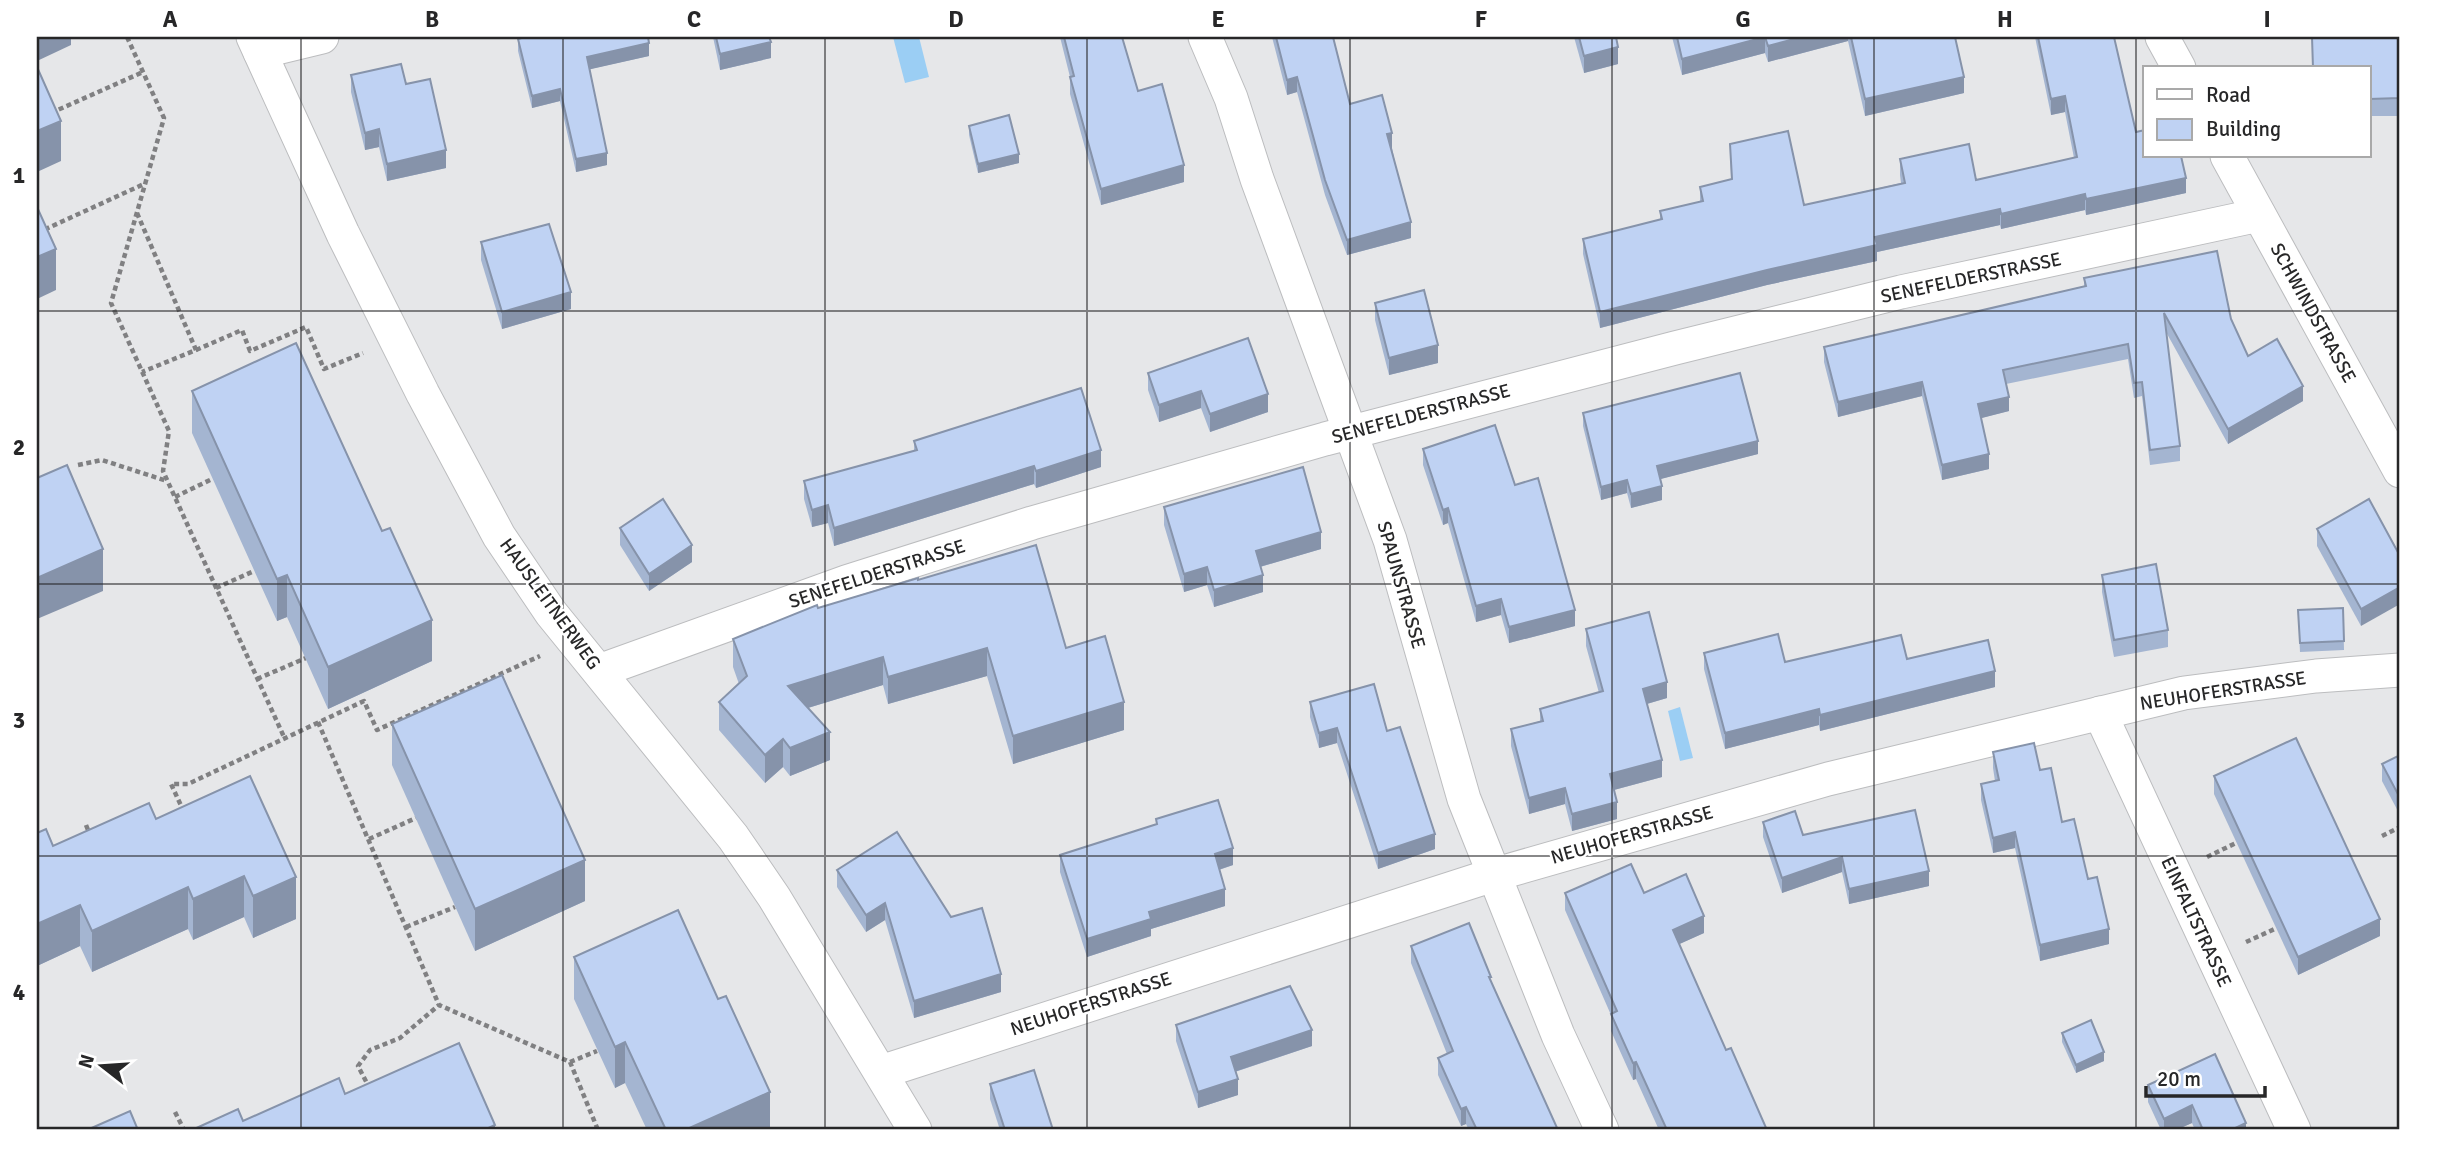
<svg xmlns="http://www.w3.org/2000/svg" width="2437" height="1167" viewBox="0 0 2437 1167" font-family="Signika,sans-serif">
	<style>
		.water { fill: #9bcef4 }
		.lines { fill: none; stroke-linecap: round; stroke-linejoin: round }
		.minor-casing { stroke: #bcbdbf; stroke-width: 35 }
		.path { stroke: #808082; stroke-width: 4.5; stroke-dasharray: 5 3.5; stroke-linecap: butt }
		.minor { stroke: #fff; stroke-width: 33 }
		.wall { fill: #a4b5d1 }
		.shaded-wall { fill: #8693aa }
		.building { fill: #bfd2f3; stroke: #8693aa; stroke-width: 2 }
		.grid { fill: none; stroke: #272728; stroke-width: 2; stroke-opacity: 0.55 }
		.labels { text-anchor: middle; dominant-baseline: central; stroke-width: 5; stroke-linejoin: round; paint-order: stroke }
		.street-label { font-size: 19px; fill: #272728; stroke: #fff }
		.neatline { fill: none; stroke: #272728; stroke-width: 2.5 }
		.grid-label { font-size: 23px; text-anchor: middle; font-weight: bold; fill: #272728 }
	</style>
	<rect width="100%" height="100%" fill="#e6e7e9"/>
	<!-- water -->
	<g class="water">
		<polygon points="893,37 919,37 929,77 905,83"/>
		<polygon points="1680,707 1693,758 1680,761 1668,711"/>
	</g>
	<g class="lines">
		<defs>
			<g id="minor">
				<polyline points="253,37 343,234 423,394 499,536 551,613 733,837 774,897 915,1130"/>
				<polyline points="1205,37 1231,98 1257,179 1390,540 1464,799 1558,1035 1602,1130"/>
				<polyline points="2162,37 2179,68"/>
				<polyline points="260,52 322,37"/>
				<polyline points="2227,156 2400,471"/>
				<polyline points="599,671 846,582 1032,523 1325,439 1675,348 1901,292 2259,215"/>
				<polyline points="2100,713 2294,1130"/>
				<polyline points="881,1072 1493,875 1828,779 2184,693 2316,676 2400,670"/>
			</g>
		</defs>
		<!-- minor casing -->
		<use href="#minor" class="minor-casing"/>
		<!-- path -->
		<g class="path">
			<polyline points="127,37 164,118 111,303 169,431 163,471 284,737"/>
			<polyline points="51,113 143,72"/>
			<polyline points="137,213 196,350 142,372"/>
			<polyline points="37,233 144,184"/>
			<polyline points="196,350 242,330 250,351 306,327 324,369 363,353"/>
			<polyline points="78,465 102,460 167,481"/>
			<polyline points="175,497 212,479"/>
			<polyline points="216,588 254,571"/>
			<polyline points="257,679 306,658"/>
			<polyline points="318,722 439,1005 570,1062 598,1130"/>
			<polyline points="184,812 171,784 188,784 364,701 377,730 540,656"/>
			<polyline points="86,825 90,835"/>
			<polyline points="2382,836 2400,827"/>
			<polyline points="369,839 416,818"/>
			<polyline points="2207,857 2240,841"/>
			<polyline points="406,927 455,907"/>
			<polyline points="2246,942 2279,927"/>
			<polyline points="570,1062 597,1051"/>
			<polyline points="370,1089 358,1066 370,1050 400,1038 439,1005"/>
			<polyline points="175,1112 184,1130"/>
		</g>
		<!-- minor -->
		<use href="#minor" class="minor"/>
	</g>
	<!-- wall -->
	<g class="wall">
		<polygon points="713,37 769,37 771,58 720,70"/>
		<polygon points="1060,37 1122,37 1138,91 1184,182 1101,205 1070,94 1070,77"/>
		<polygon points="1272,37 1333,37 1350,104 1392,148 1411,238 1347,255 1325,195 1297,92 1287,95"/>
		<polygon points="1574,37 1616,37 1618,64 1584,73"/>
		<polygon points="1672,37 1955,37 1964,93 1865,116 1848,41 1768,62 1765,53 1682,75"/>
		<polygon points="2035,37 2114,37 2136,132 2186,193 2086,215 2085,210 2001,229 2000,225 1877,252 1877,261 1767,285 1600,328 1583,254 1583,239 1660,220 1660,211 1700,202 1700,187 1731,179 1730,144 1804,205 1901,183 1900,175 1900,159 1976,180 2074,158 2065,112 2051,115"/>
		<polygon points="2400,37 2400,116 2369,116 2369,68"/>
		<polygon points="518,39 649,56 590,69 607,165 576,172 560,101 532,108 518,51"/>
		<polygon points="351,75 406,84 446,168 387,181 379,147 365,150 351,92"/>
		<polygon points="969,126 1019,163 978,173 969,135"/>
		<polygon points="481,242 571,309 502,329 481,260"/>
		<polygon points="2084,278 2231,319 2248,356 2303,401 2228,444 2166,332 2180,446 2180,461 2150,465 2142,396 2134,398 2128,359 2006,384 2009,411 1981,418 1989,469 1942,480 1922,396 1838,417 1824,362 1824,347 2084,286"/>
		<polygon points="1375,303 1438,363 1389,375 1375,320"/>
		<polygon points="1148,373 1268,412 1210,432 1201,408 1159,422 1148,390"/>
		<polygon points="192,391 432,661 328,709 287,617 277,621 192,433"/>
		<polygon points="1583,413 1758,454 1660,479 1662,500 1631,508 1627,493 1601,500 1583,426"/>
		<polygon points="914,441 1101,467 1036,488 1034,484 834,546 828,523 812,527 804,499 804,481 914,451"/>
		<polygon points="1423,449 1515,485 1575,626 1509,643 1501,615 1476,622 1448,523 1443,525 1423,465"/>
		<polygon points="2369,499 2361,626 2317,546 2317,529"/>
		<polygon points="1164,507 1321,549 1260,567 1263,592 1214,607 1207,585 1184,592 1164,525"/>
		<polygon points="620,528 692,562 649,591 620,545"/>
		<polygon points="2102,575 2168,630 2168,647 2114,657 2102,592"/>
		<polygon points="918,580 1066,648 1124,730 1013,764 987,676 888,704 883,685 808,708 830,760 790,776 783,767 765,783 719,730 719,702 739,684 733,667 733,639 818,608"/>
		<polygon points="2343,608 2344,650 2300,652 2298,610"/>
		<polygon points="1586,629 1667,698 1647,704 1662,777 1614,790 1617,819 1572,831 1565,804 1529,814 1511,746 1511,729 1540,721 1540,709 1599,693 1586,646"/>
		<polygon points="1704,653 1785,662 1907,659 1995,687 1820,731 1819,725 1725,749 1704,669"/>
		<polygon points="1310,702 1387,731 1435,849 1378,869 1337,743 1319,748 1310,717"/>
		<polygon points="392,724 585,901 475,951 392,765"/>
		<polygon points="1993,752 2040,770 2088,879 2109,944 2040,961 2015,848 1993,853 1981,800 1981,784 1995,781 1993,768"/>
		<polygon points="2400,755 2400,815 2382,781 2382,764"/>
		<polygon points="250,776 296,919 253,938 244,917 193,940 188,929 92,972 80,946 37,966 37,833 53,846 156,819"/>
		<polygon points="2214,776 2380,936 2298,975 2214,794"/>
		<polygon points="1156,819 1233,865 1219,870 1225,906 1151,929 1151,936 1087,957 1060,872 1060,855 1156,824"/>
		<polygon points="1763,822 1803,835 1929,886 1849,904 1842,872 1782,893 1763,837"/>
		<polygon points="837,870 951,917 1001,992 914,1018 885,920 866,932 837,887"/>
		<polygon points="1565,893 1704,933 1679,944 1726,1050 1767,1130 1659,1130 1636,1079 1633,1080 1611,1031 1611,1015 1565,910"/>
		<polygon points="1411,946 1491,982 1558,1130 1469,1130 1466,1124 1461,1126 1438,1075 1438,1058 1447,1054 1411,963"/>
		<polygon points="574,957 770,1130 647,1130 625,1083 615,1088 574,999"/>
		<polygon points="1176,1025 1312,1046 1235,1072 1238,1095 1198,1108 1176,1041"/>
		<polygon points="2062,1033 2104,1061 2076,1073 2062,1042"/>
		<polygon points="2400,1041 2400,1065 2398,1060 2398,1043"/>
		<polygon points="990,1084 1053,1130 1000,1130 990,1099"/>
		<polygon points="2148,1085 2246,1130 2195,1130 2192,1123 2176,1130 2161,1130 2148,1102"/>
	</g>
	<!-- shaded-wall -->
	<g class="shaded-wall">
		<polygon points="37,37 71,37 71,45 37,61"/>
		<polygon points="1765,37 1765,53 1682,75 1682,59"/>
		<polygon points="1802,37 1848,37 1848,41 1768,62 1768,46"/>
		<polygon points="771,42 771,58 720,70 720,54"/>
		<polygon points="649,43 649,56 587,70 587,57"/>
		<polygon points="1618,47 1618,64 1584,73 1584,56"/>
		<polygon points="1297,77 1297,92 1287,95 1287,80"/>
		<polygon points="1964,77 1964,93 1865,116 1865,99"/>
		<polygon points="560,89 560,101 532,108 532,96"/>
		<polygon points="2065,96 2065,112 2051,115 2051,99"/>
		<polygon points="61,121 61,161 37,172 37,131"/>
		<polygon points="379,129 379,147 365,150 365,133"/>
		<polygon points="1392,133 1392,148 1387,149 1387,134"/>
		<polygon points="446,150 446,168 387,181 387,164"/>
		<polygon points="607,153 607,165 576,172 576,159"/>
		<polygon points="1019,154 1019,163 978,173 978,164"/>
		<polygon points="1184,165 1184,182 1101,205 1101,189"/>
		<polygon points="2186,178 2186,193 2086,215 2086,199"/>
		<polygon points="2085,194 2085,210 2001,229 2001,214"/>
		<polygon points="2000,209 2000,225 1877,252 1877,261 1767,285 1600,328 1600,312 1875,237"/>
		<polygon points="1411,222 1411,238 1347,255 1347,240"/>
		<polygon points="56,249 56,290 37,299 37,257"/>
		<polygon points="571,292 571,309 502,329 502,312"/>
		<polygon points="1438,345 1438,363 1389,375 1389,358"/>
		<polygon points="1922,382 1922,396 1838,417 1838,402"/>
		<polygon points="2303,386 2303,401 2228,444 2228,429"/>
		<polygon points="1201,391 1201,408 1159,422 1159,405"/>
		<polygon points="1268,394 1268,412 1210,432 1210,414"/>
		<polygon points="2009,397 2009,411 1978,419 1978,404"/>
		<polygon points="1758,441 1758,454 1657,480 1657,466"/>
		<polygon points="1101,450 1101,467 1036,488 1036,471"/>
		<polygon points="1989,454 1989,469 1942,480 1942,465"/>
		<polygon points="1034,466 1034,484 834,546 834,528"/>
		<polygon points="1627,480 1627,493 1601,500 1601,487"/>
		<polygon points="1662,486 1662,500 1631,508 1631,494"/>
		<polygon points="828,505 828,523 812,527 812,510"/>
		<polygon points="1448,508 1448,523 1443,525 1443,510"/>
		<polygon points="1321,532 1321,549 1256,568 1256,551"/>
		<polygon points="692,545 692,562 649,591 649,574"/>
		<polygon points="103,549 103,591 37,619 37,578"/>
		<polygon points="1207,567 1207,585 1184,592 1184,574"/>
		<polygon points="287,575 287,617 277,621 277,579"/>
		<polygon points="1263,575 1263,592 1214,607 1214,590"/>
		<polygon points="2400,587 2400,604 2361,626 2361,609"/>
		<polygon points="1501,599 1501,615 1476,622 1476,606"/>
		<polygon points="1575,610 1575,626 1509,643 1509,627"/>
		<polygon points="432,620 432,661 328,709 328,667"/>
		<polygon points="987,648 987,676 888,704 888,677"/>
		<polygon points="883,657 883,685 788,714 788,686"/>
		<polygon points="1995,671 1995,687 1820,731 1820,715"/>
		<polygon points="1667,682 1667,698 1643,705 1643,689"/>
		<polygon points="1124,702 1124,730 1013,764 1013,736"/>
		<polygon points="1819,709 1819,725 1725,749 1725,733"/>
		<polygon points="1337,728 1337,743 1319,748 1319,733"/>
		<polygon points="830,732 830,760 790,776 790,748"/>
		<polygon points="783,739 783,767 765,783 765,755"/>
		<polygon points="1662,760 1662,777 1610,791 1610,774"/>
		<polygon points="1565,788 1565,804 1529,814 1529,798"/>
		<polygon points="1617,802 1617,819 1572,831 1572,814"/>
		<polygon points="2015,832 2015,848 1993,853 1993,838"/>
		<polygon points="1435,834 1435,849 1378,869 1378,853"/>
		<polygon points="1233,848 1233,865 1215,871 1215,854"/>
		<polygon points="1842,857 1842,872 1782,893 1782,878"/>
		<polygon points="585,860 585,901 475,951 475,909"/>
		<polygon points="1929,871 1929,886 1849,904 1849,889"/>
		<polygon points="244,876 244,917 193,940 193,899"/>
		<polygon points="296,877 296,919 253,938 253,896"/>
		<polygon points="188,887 188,929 92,972 92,931"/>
		<polygon points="1225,889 1225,906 1151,929 1151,936 1087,957 1087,939 1149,912"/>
		<polygon points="885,903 885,920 866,932 866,915"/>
		<polygon points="80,905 80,946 37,966 37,924"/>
		<polygon points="1704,916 1704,933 1673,947 1673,930"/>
		<polygon points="2380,919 2380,936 2298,975 2298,957"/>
		<polygon points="2109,929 2109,944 2040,961 2040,945"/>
		<polygon points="1001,974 1001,992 914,1018 914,1001"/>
		<polygon points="1312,1030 1312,1046 1231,1073 1231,1057"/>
		<polygon points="625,1042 625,1083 615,1088 615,1047"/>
		<polygon points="2104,1052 2104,1061 2076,1073 2076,1065"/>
		<polygon points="1636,1062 1636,1079 1633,1080 1633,1063"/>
		<polygon points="1238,1079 1238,1095 1198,1108 1198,1092"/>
		<polygon points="770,1092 770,1130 685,1130"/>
		<polygon points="2192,1105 2192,1123 2176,1130 2164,1130 2164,1119"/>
		<polygon points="1466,1107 1466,1124 1461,1126 1461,1109"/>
		<polygon points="2246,1123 2246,1130 2231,1130"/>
		<polygon points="495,1125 495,1130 484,1130"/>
	</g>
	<!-- building -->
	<g class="building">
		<polygon points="525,37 648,37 649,43 587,57 607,153 576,159 560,89 532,96 518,39"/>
		<polygon points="716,37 769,37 771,42 720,54"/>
		<polygon points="1064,37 1122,37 1138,91 1162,84 1184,165 1101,189 1070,77 1074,76"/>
		<polygon points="1276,37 1333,37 1350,104 1382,95 1392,133 1387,134 1411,222 1347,240 1325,180 1297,77 1287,80"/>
		<polygon points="1579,37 1616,37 1618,47 1584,56"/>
		<polygon points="1677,37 1802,37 1768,46 1765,37 1682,59"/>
		<polygon points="1851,37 1955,37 1964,77 1865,99"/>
		<polygon points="2038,37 2114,37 2136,132 2145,130 2145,156 2181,156 2186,178 2086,199 2085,194 2001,214 2000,209 1875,237 1877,245 1767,270 1600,312 1583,239 1662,219 1660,211 1703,201 1700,187 1732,179 1730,144 1788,131 1804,205 1905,183 1900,159 1969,144 1976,180 2077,157 2065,96 2051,99"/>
		<polygon points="2312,37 2400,37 2400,98 2369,99 2369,68 2313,68"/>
		<polygon points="401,64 406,84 430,79 446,150 387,164 379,129 365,133 351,75"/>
		<polygon points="37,67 61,121 37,131"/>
		<polygon points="1009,115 1019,154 978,164 969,126"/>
		<polygon points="37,207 56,249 37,257"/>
		<polygon points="549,224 571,292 502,312 481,242"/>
		<polygon points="2217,251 2231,319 2248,356 2277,339 2303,386 2228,429 2164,313 2180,446 2150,450 2142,382 2134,383 2128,344 2003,370 2009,397 1978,404 1989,454 1942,465 1922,382 1838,402 1824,347 2086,286 2084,278"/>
		<polygon points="1424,290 1438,345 1389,358 1375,303"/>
		<polygon points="1248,338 1268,394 1210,414 1201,391 1159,405 1148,373"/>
		<polygon points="296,343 382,531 390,528 432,620 328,667 287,575 277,579 192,391"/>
		<polygon points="1740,373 1758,441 1657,466 1662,486 1631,494 1627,480 1601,487 1583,413"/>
		<polygon points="1081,388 1101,450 1036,471 1034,466 834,528 828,505 812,510 804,481 917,450 914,441"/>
		<polygon points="1495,425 1515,485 1538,478 1575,610 1509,627 1501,599 1476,606 1448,508 1443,510 1423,449"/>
		<polygon points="67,465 103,549 37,578 37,478"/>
		<polygon points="1303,467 1321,532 1256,551 1263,575 1214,590 1207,567 1184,574 1164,507"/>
		<polygon points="663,499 692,545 649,574 620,528"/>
		<polygon points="2369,499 2400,556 2400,587 2361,609 2317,529"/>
		<polygon points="1036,545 1066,648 1105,636 1124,702 1013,736 987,648 888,677 883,657 788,686 830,732 790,748 783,739 765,755 719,702 747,676 733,639 817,605 818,608 918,578 918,580"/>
		<polygon points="2156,564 2168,630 2114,640 2102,575"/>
		<polygon points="2343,608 2344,641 2300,643 2298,610"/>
		<polygon points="1649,612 1667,682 1643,689 1662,760 1610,774 1617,802 1572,814 1565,788 1529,798 1511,729 1543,721 1540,709 1603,691 1586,629"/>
		<polygon points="1778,634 1785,662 1901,635 1907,659 1988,640 1995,671 1820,715 1819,709 1725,733 1704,653"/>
		<polygon points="502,675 585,860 475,909 392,724"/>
		<polygon points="1374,684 1387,731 1400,727 1435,834 1378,853 1337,728 1319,733 1310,702"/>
		<polygon points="2296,738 2380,919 2298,957 2214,776"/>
		<polygon points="2034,743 2040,770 2051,768 2062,822 2074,819 2088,879 2097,877 2109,929 2040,945 2015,832 1993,838 1981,784 1999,780 1993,752"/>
		<polygon points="2400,755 2400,798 2382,764"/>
		<polygon points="250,776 296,877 253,896 244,876 193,899 188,887 92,931 80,905 37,924 37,833 46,829 53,846 149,803 156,819"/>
		<polygon points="1218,800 1233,848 1215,854 1225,889 1149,912 1151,919 1087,939 1060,855 1157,824 1156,819"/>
		<polygon points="1915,810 1929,871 1849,889 1842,857 1782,878 1763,822 1795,811 1803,835"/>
		<polygon points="897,832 951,917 982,908 1001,974 914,1001 885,903 866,915 837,870"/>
		<polygon points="1631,864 1644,893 1686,874 1704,916 1673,930 1726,1050 1731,1048 1767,1130 1667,1130 1636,1062 1633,1063 1611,1014 1617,1011 1565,893"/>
		<polygon points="678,910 718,999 726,996 770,1092 685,1130 666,1130 625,1042 615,1047 574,957"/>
		<polygon points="1469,923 1491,977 1489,977 1558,1130 1477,1130 1466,1107 1461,1109 1438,1058 1453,1051 1411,946"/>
		<polygon points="1290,986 1312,1030 1231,1057 1238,1079 1198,1092 1176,1025"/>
		<polygon points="2091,1020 2104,1052 2076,1065 2062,1033"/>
		<polygon points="459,1043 495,1125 484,1130 192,1130 238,1109 243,1121 339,1078 345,1094"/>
		<polygon points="2215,1054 2246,1123 2231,1130 2203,1130 2192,1105 2164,1119 2148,1085"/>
		<polygon points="1034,1070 1053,1130 1005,1130 990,1084"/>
		<polygon points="130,1111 138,1130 87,1130"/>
	</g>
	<!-- grid -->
	<path class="grid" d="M301 37V1130M563 37V1130M825 37V1130M1087 37V1130M1350 37V1130M1612 37V1130M1874 37V1130M2136 37V1130M37 311H2400M37 584H2400M37 856H2400"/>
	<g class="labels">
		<!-- street labels -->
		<g class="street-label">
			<text transform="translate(1971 278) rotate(-12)">SENEFELDERSTRASSE</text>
			<text transform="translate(2313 313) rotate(61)">SCHWINDSTRASSE</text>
			<text transform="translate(1421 414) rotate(-15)">SENEFELDERSTRASSE</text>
			<text transform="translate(877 574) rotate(-18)">SENEFELDERSTRASSE</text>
			<text transform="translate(1401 585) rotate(74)">SPAUNSTRASSE</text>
			<text transform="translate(550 604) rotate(54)">HAUSLEITNERWEG</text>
			<text transform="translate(2223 691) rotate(-9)">NEUHOFERSTRASSE</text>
			<text transform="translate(1632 835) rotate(-16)">NEUHOFERSTRASSE</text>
			<text transform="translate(2196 922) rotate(65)">EINFALTSTRASSE</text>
			<text transform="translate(1091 1004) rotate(-18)">NEUHOFERSTRASSE</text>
		</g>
	</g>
	<!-- border -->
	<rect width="2437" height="1167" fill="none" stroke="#ffffff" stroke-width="77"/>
	<!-- legend -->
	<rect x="2143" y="66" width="228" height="91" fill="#ffffff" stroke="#a9a9a9" stroke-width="2"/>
	<rect x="2157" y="89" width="35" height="10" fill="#ffffff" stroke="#a9a9a9" stroke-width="2"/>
	<text x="2206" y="102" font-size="21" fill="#272728">Road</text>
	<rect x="2157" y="119" width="35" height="21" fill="#bfd2f3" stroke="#a9a9a9" stroke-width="2"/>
	<text x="2206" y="136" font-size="21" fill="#272728">Building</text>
	<!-- north arrow -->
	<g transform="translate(102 1066) rotate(287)" stroke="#ffffff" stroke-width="5" paint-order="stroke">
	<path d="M0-5L12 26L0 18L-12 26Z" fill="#272728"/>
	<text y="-10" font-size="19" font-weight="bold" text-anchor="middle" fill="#272728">N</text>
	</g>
	<!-- scale -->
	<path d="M2146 1086v10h119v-10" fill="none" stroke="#272728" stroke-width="3.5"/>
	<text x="2157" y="1086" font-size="21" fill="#272728" stroke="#ffffff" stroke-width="5" paint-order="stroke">20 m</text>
	<rect x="38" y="38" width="2360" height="1090" class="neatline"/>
	<g class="grid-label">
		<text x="170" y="27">A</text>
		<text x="432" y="27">B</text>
		<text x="694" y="27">C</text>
		<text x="956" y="27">D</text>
		<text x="1218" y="27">E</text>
		<text x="1481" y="27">F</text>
		<text x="1743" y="27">G</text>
		<text x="2005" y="27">H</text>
		<text x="2267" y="27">I</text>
		<text x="19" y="183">1</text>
		<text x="19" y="455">2</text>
		<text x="19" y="728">3</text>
		<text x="19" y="1000">4</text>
	</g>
</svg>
